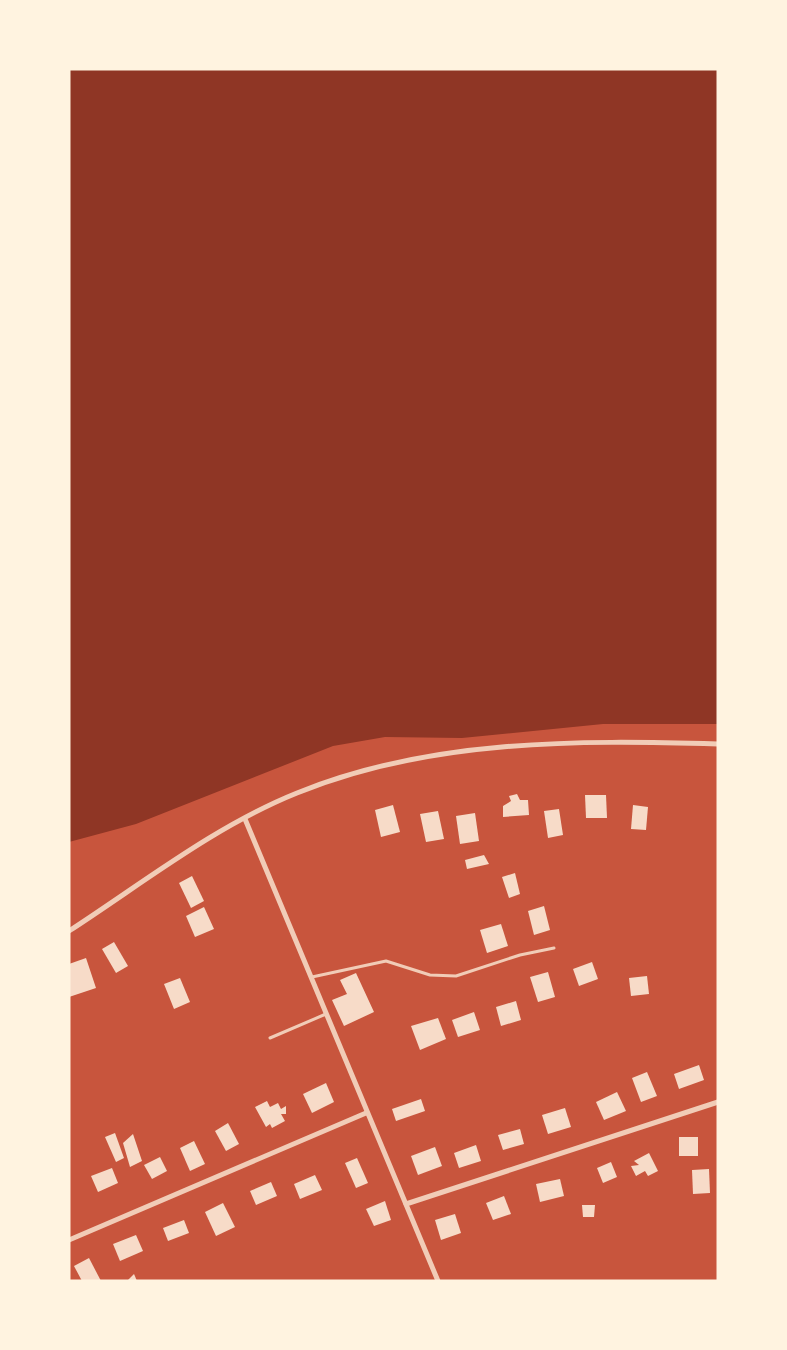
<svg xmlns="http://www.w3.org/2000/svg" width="787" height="1350" viewBox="0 0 787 1350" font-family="Commissioner,sans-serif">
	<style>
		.water { fill: #8f3625 }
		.building { fill: #f7dbc8 }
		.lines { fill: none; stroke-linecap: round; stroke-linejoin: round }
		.service { stroke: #f1ccb7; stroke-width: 3 }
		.minor { stroke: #f1ccb7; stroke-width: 5 }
	</style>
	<rect width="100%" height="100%" fill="#c8553d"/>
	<!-- water -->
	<polygon class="water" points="69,69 718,69 718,724 603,724 462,738 385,737 333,746 136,824 69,842"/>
	<!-- building -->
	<g class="building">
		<polygon points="517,794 520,800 528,800 529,815 503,817 503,806 511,801 509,796"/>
		<polygon points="585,795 606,795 607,818 586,818"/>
		<polygon points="393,805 400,832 381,837 375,810"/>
		<polygon points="633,805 648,807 646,830 631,829"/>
		<polygon points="559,809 563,835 548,838 544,811"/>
		<polygon points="438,811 444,839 426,842 420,814"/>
		<polygon points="475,813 479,841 460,844 456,816"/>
		<polygon points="484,855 489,864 467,869 465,860"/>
		<polygon points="515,873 520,894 509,898 502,877"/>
		<polygon points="192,876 204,901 191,908 179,883"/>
		<polygon points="544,906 550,930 534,935 528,911"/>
		<polygon points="204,907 214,929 195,937 186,916"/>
		<polygon points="501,924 508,946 487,953 480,930"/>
		<polygon points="114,942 128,966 116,973 102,949"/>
		<polygon points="86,958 96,988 69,997 69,964"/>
		<polygon points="592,962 598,979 579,986 573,969"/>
		<polygon points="548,972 555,997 538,1002 530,977"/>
		<polygon points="356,973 374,1012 344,1026 332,1000 347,994 340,980"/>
		<polygon points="647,976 649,994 631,996 629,978"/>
		<polygon points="180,978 190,1002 174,1009 164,984"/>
		<polygon points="516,1001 521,1020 501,1026 496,1007"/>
		<polygon points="474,1012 480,1030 458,1037 452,1020"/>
		<polygon points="438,1018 446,1039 420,1050 411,1026"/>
		<polygon points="699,1065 704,1080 679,1089 674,1074"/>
		<polygon points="647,1072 657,1096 641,1102 632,1078"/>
		<polygon points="326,1083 334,1102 312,1113 303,1094"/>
		<polygon points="617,1092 626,1111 604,1120 596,1102"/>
		<polygon points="421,1099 425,1111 396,1121 392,1109"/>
		<polygon points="267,1101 270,1107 278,1103 281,1109 286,1106 286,1114 281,1114 285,1121 272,1128 270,1124 266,1127 255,1107"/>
		<polygon points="565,1108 571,1127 548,1134 542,1115"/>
		<polygon points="228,1123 239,1144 226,1151 215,1131"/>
		<polygon points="520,1129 524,1144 503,1150 498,1135"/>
		<polygon points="115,1133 124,1158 116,1162 105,1137"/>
		<polygon points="133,1134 142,1161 130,1167 123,1143"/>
		<rect x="679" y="1137" width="19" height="19"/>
		<polygon points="194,1141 205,1164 190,1171 180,1148"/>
		<polygon points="476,1145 481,1161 459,1168 454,1153"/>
		<polygon points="435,1147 442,1166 418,1175 411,1156"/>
		<polygon points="649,1153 658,1171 648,1176 645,1171 636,1176 631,1166 639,1165 634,1161"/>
		<polygon points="160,1157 167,1171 152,1179 144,1165"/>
		<polygon points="357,1158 368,1183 356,1188 345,1163"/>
		<polygon points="611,1162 617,1177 603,1183 597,1168"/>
		<polygon points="112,1168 118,1183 98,1192 91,1176"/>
		<polygon points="709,1169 710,1193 693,1194 692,1170"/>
		<polygon points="315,1175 322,1190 300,1199 294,1184"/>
		<polygon points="560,1179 564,1196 540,1202 536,1184"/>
		<polygon points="271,1182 277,1196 256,1205 250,1191"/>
		<polygon points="504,1196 511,1214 493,1220 486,1203"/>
		<polygon points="385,1201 391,1220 374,1226 366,1209"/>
		<polygon points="223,1203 235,1227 216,1236 205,1212"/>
		<polygon points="582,1205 595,1205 594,1217 583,1217"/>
		<polygon points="455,1214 461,1233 441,1240 435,1220"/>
		<polygon points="184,1220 189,1233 168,1241 163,1228"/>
		<polygon points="136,1235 143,1251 120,1261 113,1244"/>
		<polygon points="89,1258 101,1281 82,1281 74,1266"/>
		<polygon points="134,1274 137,1281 127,1281"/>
	</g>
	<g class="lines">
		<!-- service -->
		<g class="service">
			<polyline points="312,977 386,961 430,975 456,976 520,955 554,948"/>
			<polyline points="270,1038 326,1014"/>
		</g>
		<!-- minor -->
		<g class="minor">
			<polyline points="245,819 438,1281"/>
			<path d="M69 931C143 883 215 826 297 793 429 739 578 740 718 744"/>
			<polyline points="406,1204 718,1102"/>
			<polyline points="69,1240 366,1113"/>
		</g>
	</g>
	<!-- border -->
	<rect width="787" height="1350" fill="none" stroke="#fff3e0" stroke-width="141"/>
</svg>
